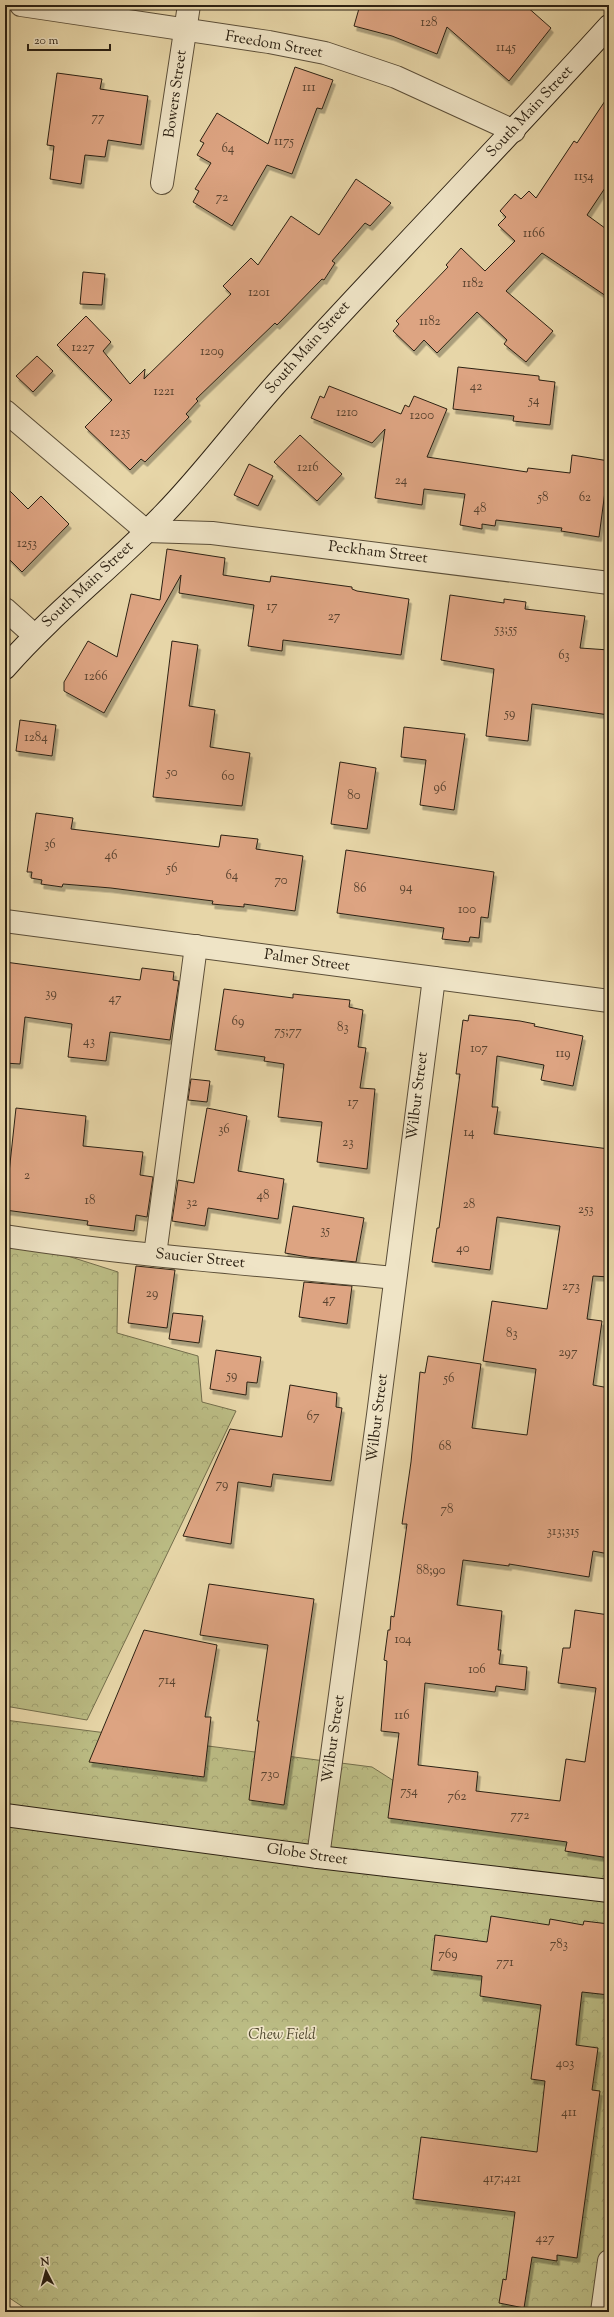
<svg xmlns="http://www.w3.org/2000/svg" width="614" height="2317" viewBox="0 0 614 2317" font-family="'Sorts Mill Goudy',serif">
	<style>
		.park { fill: url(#park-crowns); stroke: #746e4c }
		.building { fill: #dda482; stroke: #2c2113; filter: url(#shadow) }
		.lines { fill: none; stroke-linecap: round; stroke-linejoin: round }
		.minor-casing { stroke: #5b4e38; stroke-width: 24 }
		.secondary-casing { stroke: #2c2113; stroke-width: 24 }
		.minor { stroke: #efe4c6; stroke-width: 22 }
		.secondary { stroke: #efe4c6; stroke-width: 22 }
		.labels { text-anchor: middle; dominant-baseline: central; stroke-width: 3.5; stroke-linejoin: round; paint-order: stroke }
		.number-label { font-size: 13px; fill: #58422f }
		.street-label { font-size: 15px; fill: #2c2113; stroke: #efe4c6 }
		.park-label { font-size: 15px; font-style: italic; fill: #50482f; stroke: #efe4c6 }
	</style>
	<defs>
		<pattern id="park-crowns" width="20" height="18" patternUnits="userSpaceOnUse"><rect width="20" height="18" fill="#bbbc84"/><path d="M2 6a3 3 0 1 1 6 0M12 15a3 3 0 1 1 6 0" fill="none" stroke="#a1a171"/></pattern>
		<filter id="shadow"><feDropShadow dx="2.5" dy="4.5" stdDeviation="0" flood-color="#0004"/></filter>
	</defs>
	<rect width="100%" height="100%" fill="#e7d6a8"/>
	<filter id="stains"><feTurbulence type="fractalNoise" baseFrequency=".005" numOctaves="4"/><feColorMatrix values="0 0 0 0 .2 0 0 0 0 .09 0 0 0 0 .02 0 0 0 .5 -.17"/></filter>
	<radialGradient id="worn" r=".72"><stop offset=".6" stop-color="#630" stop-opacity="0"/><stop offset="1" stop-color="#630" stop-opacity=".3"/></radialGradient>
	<!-- park -->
	<g class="park">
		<polygon points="5,1236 118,1272 117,1333 198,1356 202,1402 236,1411 87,1720 5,1706"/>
		<polygon points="5,1720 372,1767 405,1788 609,1821 609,2272 603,2312 55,2312 29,2311 5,2295"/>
	</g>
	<!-- building -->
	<g class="building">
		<polygon points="360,5 525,5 551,28 509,81 447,27 437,54 392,36 354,26"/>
		<polygon points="295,67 333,80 322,109 317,108 292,174 267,165 232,226 193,202 199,191 195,189 211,163 197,155 204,143 200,141 217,113 268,144"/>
		<polygon points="57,73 102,79 100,89 148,96 141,145 108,140 105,157 85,155 81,184 50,179 54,146 47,145"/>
		<polygon points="609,95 609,182 587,215 609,231 609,298 542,253 506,291 553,331 526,362 504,344 507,340 477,312 437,353 424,340 414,351 393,331 399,324 396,321 448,267 446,265 461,248 485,271 515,241 498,225 506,217 500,211 515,194 521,199 529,191 536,198 574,141 577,143"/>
		<polygon points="356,179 391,203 370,226 365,223 332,261 335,263 324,280 322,279 277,325 275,323 196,399 198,401 186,414 189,417 145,462 141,459 130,470 85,427 112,400 57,345 86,316 111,342 103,351 130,384 145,369 144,379 231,294 223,286 251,258 258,265 291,216 319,235"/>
		<polygon points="83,272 105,274 102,305 80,304"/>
		<polygon points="37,356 53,371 33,392 16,376"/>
		<polygon points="458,367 539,376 539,380 555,382 550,425 513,421 514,416 453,409"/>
		<polygon points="329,386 401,414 405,405 409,407 414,396 447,409 427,457 527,472 528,468 570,473 572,455 609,461 599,537 561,531 562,528 496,520 495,526 482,524 482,529 460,525 465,494 424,489 422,505 375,498 385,429 372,443 311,418 320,396 324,398"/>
		<polygon points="300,435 342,474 317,501 274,462"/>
		<polygon points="249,464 273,476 258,506 234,495"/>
		<polygon points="5,486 28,509 41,496 69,524 22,572 5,555"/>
		<polygon points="167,549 225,558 223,575 270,582 271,576 352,587 352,589 357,591 409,599 401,655 283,640 282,651 248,646 254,605 179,593 181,575 104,713 64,691 64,682 88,641 117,657 131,594 160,600"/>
		<polygon points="450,595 504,603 504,599 526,602 525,609 585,616 580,648 609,650 609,715 532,704 528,741 486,736 494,669 441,660"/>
		<polygon points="172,641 198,645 189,706 215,710 210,747 250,753 242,806 153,797"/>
		<polygon points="20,720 56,725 52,756 16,751"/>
		<polygon points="404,727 465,734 454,810 420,805 426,760 401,757"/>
		<polygon points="340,762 376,768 367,829 331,824"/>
		<polygon points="36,813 73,818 71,829 219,847 221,835 258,839 256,849 303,856 295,911 244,904 244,907 212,904 213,901 111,888 63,884 62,887 41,884 42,880 31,878 32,872 27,872"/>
		<polygon points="346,850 494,872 488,918 481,917 479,938 470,937 469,942 442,939 444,928 337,913"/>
		<polygon points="5,962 140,980 142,968 174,972 173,980 179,981 170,1040 110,1032 106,1061 68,1057 72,1024 25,1017 20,1064 5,1063"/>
		<polygon points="224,989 293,998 293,994 350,1000 349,1007 363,1010 358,1047 366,1048 360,1088 375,1089 367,1169 317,1162 322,1122 278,1117 284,1064 264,1061 265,1057 215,1050"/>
		<polygon points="469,1015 520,1021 535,1024 534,1026 583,1036 573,1086 541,1080 544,1065 497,1056 492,1107 498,1107 494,1134 609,1149 609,1277 593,1276 587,1319 602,1321 593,1385 609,1388 609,1554 593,1551 589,1577 509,1564 509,1566 463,1560 457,1605 502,1611 498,1650 501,1650 499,1664 527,1667 525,1690 496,1686 495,1692 425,1683 418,1765 478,1772 476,1791 560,1801 566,1759 585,1762 596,1688 558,1683 563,1648 570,1648 575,1610 609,1615 609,1858 565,1851 567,1842 388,1818 399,1733 381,1731 387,1661 384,1660 388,1630 390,1630 391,1616 394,1617 407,1524 402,1524 411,1462 420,1372 425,1373 428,1356 481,1364 472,1428 527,1435 536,1369 483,1361 492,1301 547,1309 560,1226 497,1217 490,1270 432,1262 437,1228 439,1228 460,1074 456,1074 463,1020 468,1021"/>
		<polygon points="191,1079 210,1081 207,1102 188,1100"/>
		<polygon points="16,1108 86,1116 83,1146 143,1152 140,1175 153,1177 147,1217 136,1215 134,1231 87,1225 88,1221 5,1210"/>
		<polygon points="207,1108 247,1116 238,1171 284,1179 278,1219 208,1208 205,1226 172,1221 178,1180 194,1183"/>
		<polygon points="293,1206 364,1218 356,1262 308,1257 285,1253"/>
		<polygon points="136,1266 175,1270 167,1328 128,1323"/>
		<polygon points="304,1282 352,1286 347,1324 299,1317"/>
		<polygon points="173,1313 203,1316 199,1343 169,1339"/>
		<polygon points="216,1350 261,1357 257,1383 247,1382 246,1395 210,1389"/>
		<polygon points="290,1385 337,1393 336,1407 342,1408 331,1481 273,1474 271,1487 238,1482 231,1544 183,1536 230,1429 282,1437"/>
		<polygon points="209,1584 314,1599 284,1805 249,1800 259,1721 257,1721 268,1645 200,1635"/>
		<polygon points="144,1630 217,1645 205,1717 211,1717 204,1777 89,1762"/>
		<polygon points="491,1916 549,1925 550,1919 583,1925 584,1921 609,1924 609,1995 582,1992 576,2045 598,2048 592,2090 600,2091 577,2258 557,2255 557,2261 532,2257 524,2308 499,2303 503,2279 506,2280 515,2212 413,2199 421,2137 537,2152 545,2081 531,2079 541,2005 480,1996 482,1976 431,1970 435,1935 487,1942"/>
	</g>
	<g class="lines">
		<defs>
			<g id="minor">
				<polyline points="21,5 269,42 325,53 396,77 514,131"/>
				<polyline points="162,183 189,5"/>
				<polyline points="5,411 146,531 212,533 609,583"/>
				<polyline points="5,609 34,635"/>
				<polyline points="5,921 609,1001"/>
				<path d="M5 1236C134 1256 265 1265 395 1278"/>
				<polyline points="155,1255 196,946"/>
				<polyline points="318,1857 378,1415 434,978"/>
				<polyline points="602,2312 609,2261"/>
			</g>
			<g id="secondary">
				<path d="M5 668C54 612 113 567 164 514 207 470 244 418 286 373 393 256 503 143 609 26"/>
				<polyline points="5,1815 318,1857 609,1891"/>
			</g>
		</defs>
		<!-- minor casing -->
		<use href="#minor" class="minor-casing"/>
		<!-- secondary casing -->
		<use href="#secondary" class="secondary-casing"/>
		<!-- minor -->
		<use href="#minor" class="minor"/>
		<!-- secondary -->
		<use href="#secondary" class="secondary"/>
	</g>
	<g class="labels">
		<!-- number labels -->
		<g class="number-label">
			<text x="429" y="23">128</text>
			<text x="506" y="48">1145</text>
			<text x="309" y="88">111</text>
			<text x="98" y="118">77</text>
			<text x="284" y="142">1175</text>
			<text x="228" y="149">64</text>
			<text x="584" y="177">1154</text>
			<text x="222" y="198">72</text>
			<text x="534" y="234">1166</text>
			<text x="473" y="284">1182</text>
			<text x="259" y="293">1201</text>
			<text x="430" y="322">1182</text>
			<text x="83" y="348">1227</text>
			<text x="212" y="352">1209</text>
			<text x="476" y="387">42</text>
			<text x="164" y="392">1221</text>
			<text x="534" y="401">54</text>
			<text x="347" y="413">1210</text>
			<text x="422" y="416">1200</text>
			<text x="120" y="433">1235</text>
			<text x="308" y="468">1216</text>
			<text x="401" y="481">24</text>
			<text x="543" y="498">58</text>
			<text x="585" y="498">62</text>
			<text x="480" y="509">48</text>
			<text x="27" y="544">1253</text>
			<text x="272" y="607">17</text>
			<text x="334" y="617">27</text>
			<text x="506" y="630">53;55</text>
			<text x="564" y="656">63</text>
			<text x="96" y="677">1266</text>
			<text x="510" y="714">59</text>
			<text x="36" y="738">1284</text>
			<text x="172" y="773">50</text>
			<text x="228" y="777">60</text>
			<text x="440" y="788">96</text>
			<text x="354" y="796">80</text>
			<text x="50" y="845">36</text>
			<text x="111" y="856">46</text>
			<text x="172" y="869">56</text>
			<text x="232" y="876">64</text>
			<text x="281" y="881">70</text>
			<text x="406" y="888">94</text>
			<text x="360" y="889">86</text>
			<text x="467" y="910">100</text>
			<text x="51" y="994">39</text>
			<text x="115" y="999">47</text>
			<text x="238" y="1022">69</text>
			<text x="343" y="1028">83</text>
			<text x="288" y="1032">75;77</text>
			<text x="89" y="1042">43</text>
			<text x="479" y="1049">107</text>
			<text x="563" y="1054">119</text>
			<text x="353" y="1103">17</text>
			<text x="224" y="1130">36</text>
			<text x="469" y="1133">14</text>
			<text x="348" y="1143">23</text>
			<text x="27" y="1176">2</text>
			<text x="263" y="1196">48</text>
			<text x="90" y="1201">18</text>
			<text x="192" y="1203">32</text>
			<text x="469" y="1205">28</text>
			<text x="586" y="1210">253</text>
			<text x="325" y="1231">35</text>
			<text x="463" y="1249">40</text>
			<text x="571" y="1287">273</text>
			<text x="152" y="1294">29</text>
			<text x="329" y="1300">47</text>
			<text x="512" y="1334">83</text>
			<text x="568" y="1353">297</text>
			<text x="232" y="1376">59</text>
			<text x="449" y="1379">56</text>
			<text x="313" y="1417">67</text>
			<text x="445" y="1447">68</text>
			<text x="222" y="1485">79</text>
			<text x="447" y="1510">78</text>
			<text x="563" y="1532">313;315</text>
			<text x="431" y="1571">88;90</text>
			<text x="403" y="1640">104</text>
			<text x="477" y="1670">106</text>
			<text x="167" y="1681">714</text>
			<text x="402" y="1716">116</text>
			<text x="270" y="1775">730</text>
			<text x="409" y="1792">754</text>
			<text x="457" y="1797">762</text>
			<text x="520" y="1816">772</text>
			<text x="559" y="1945">783</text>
			<text x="448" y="1955">769</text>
			<text x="505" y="1963">771</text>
			<text x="565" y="2064">403</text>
			<text x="569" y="2113">411</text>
			<text x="502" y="2179">417;421</text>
			<text x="545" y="2239">427</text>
		</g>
		<!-- street labels -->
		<g class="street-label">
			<text transform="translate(274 45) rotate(10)">Freedom Street</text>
			<text transform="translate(176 94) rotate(-82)">Bowers Street</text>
			<text transform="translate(530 112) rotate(-47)">South Main Street</text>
			<text transform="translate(308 348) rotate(-48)">South Main Street</text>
			<text transform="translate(378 553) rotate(7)">Peckham Street</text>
			<text transform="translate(88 585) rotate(-43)">South Main Street</text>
			<text transform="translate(307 961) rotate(8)">Palmer Street</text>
			<text transform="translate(418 1096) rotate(-83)">Wilbur Street</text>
			<text transform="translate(200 1259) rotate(6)">Saucier Street</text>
			<text transform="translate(378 1418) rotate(-83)">Wilbur Street</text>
			<text transform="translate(334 1739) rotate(-82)">Wilbur Street</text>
			<text transform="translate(307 1855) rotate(8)">Globe Street</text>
		</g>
		<!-- park labels -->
		<g class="park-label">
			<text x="282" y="2035">Chew Field</text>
		</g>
	</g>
	<!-- margin -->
	<rect width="614" height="2317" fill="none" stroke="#e7d6a8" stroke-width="20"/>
	<rect x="6" y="6" width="602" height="2305" fill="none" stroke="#2c2113" stroke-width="2"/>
	<rect x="10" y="10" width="594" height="2297" fill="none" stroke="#2c2113"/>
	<!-- north arrow -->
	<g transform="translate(46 2271) rotate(354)" stroke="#efe4c6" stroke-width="3" paint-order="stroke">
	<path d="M0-3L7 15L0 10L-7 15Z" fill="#2c2113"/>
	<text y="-6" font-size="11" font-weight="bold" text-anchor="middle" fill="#2c2113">N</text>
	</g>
	<!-- scale -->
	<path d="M28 44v6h82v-6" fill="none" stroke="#2c2113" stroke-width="2"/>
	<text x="34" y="44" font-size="12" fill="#2c2113" stroke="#efe4c6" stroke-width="3" paint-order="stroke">20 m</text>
	<rect width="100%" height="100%" filter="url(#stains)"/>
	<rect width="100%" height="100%" fill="url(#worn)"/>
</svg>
